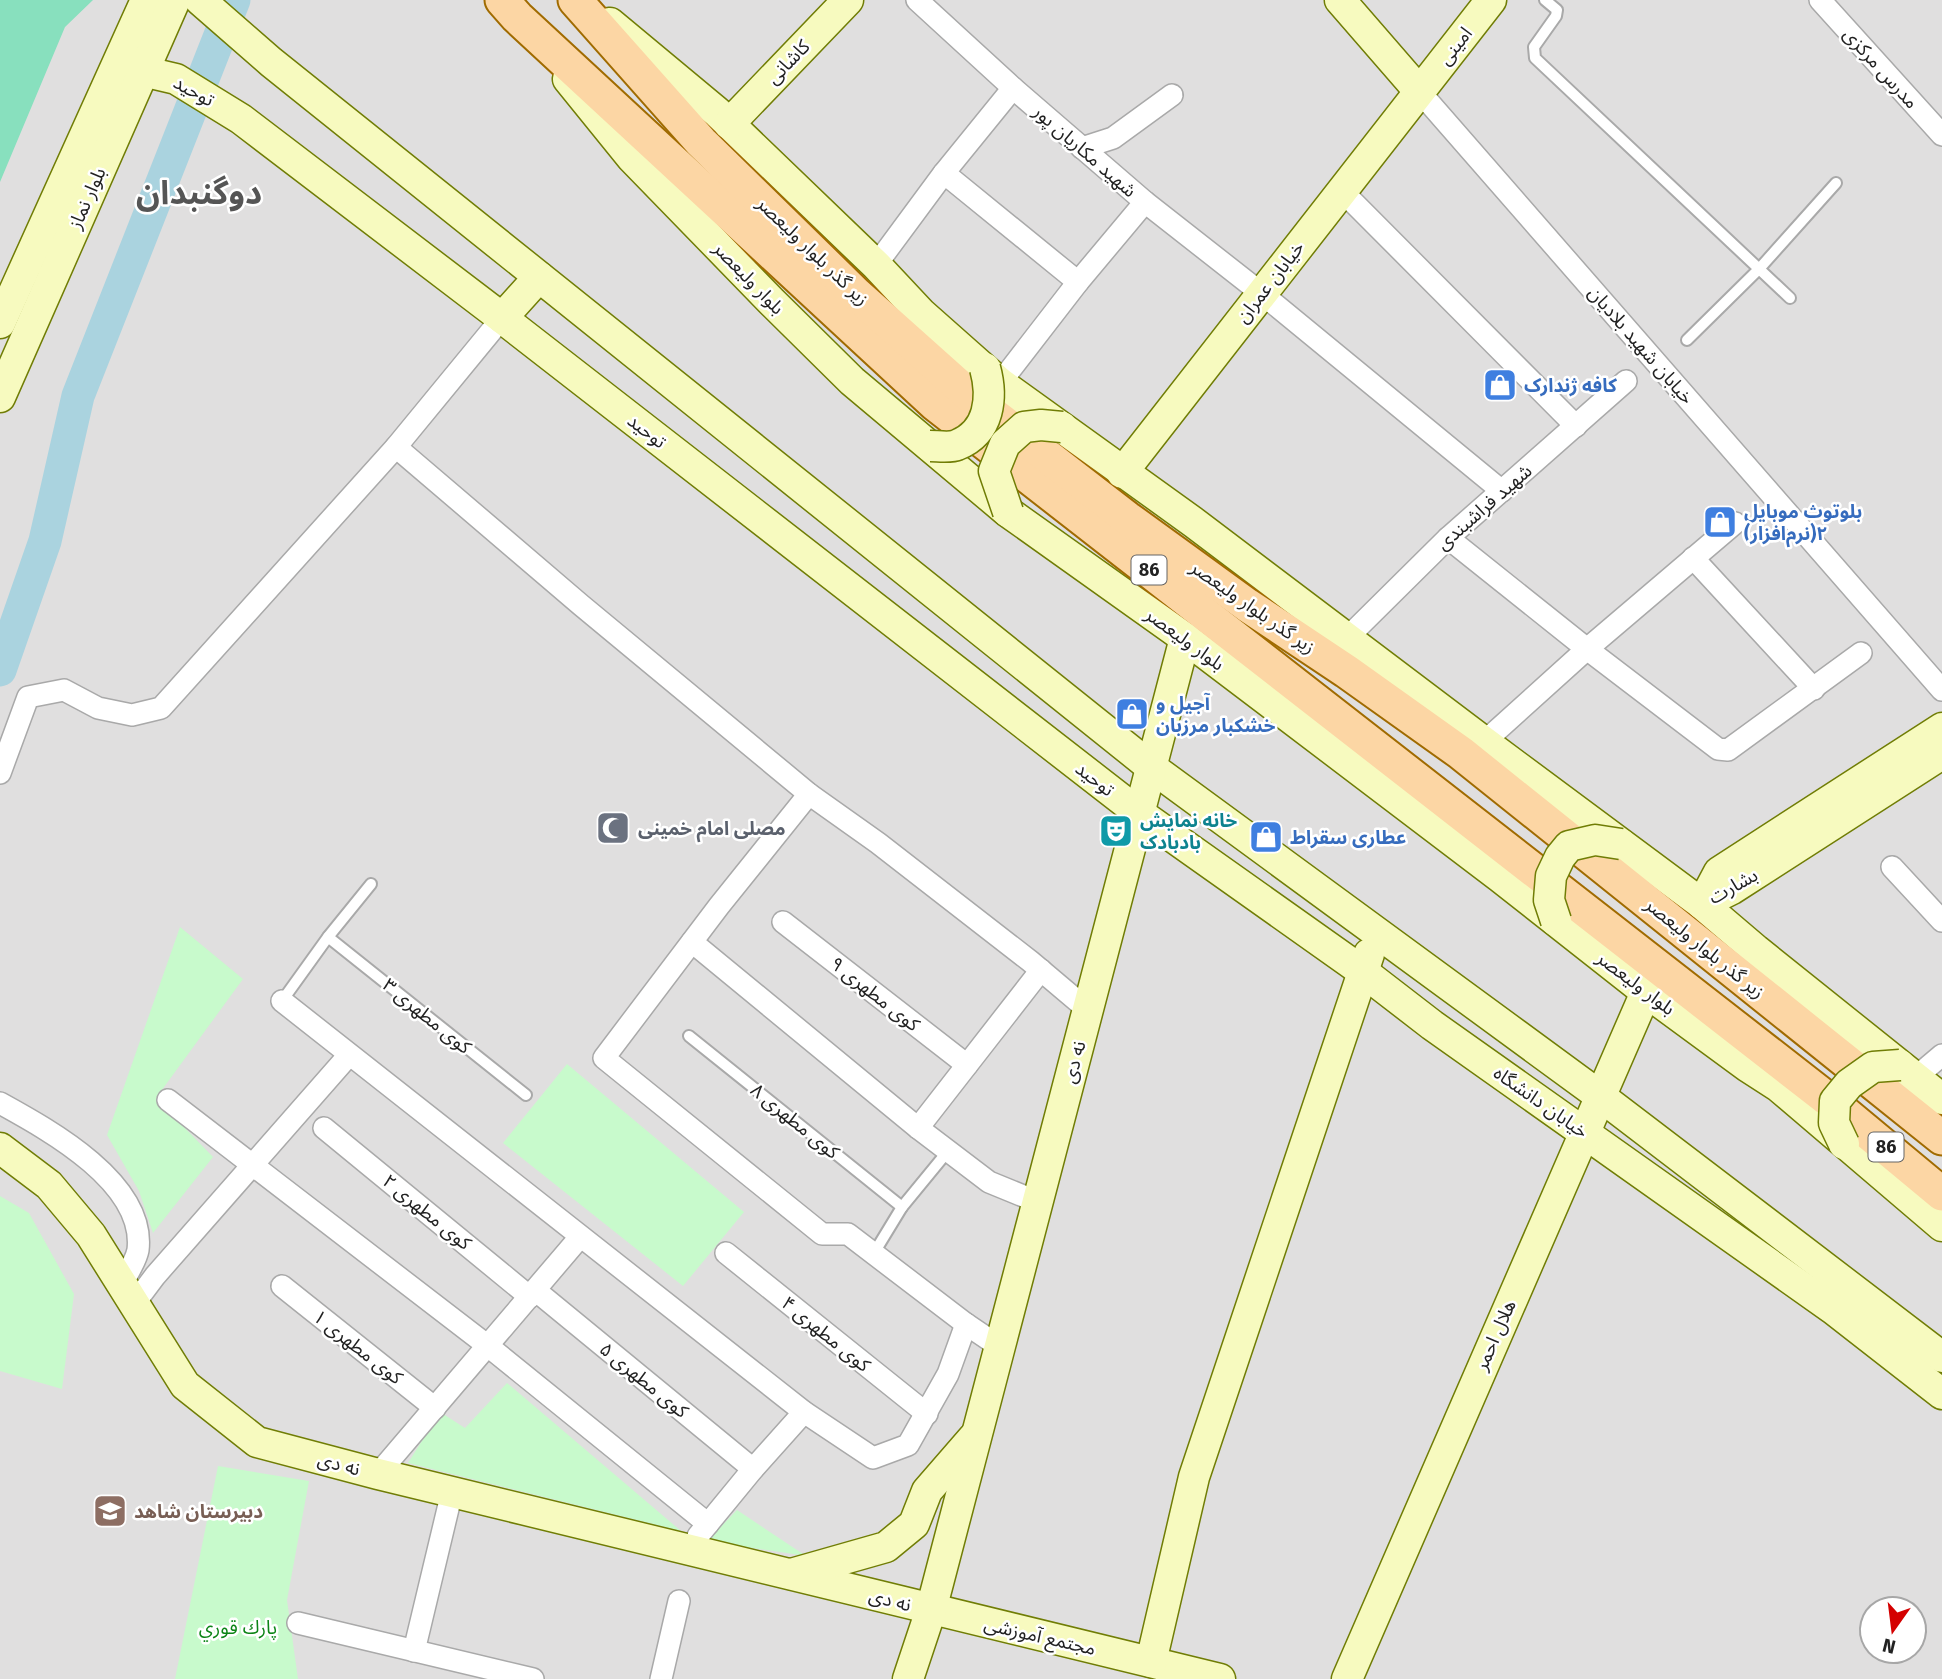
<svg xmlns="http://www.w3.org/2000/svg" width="1942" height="1679" viewBox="0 0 1942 1679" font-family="'Fira Sans','Noto Sans Arabic',sans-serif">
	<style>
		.residential { fill: #e0dfdf; fill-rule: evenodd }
		.park { fill: #c8facc }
		.pitch { fill: #88e0be }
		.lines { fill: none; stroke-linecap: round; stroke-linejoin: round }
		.river { stroke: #aad3df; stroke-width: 33 }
		.lane-casing { stroke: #a9a9a9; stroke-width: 14 }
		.street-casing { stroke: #a9a9a9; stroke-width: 24 }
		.secondary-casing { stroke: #707d05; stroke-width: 33 }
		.primary-casing { stroke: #a06b00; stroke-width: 37 }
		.lane { stroke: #fff; stroke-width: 10 }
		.street { stroke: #fff; stroke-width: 21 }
		.secondary { stroke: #f7fabf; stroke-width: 30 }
		.primary { stroke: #fcd6a4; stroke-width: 33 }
		.secondary-bridge-casing { stroke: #707d05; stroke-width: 33; stroke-linecap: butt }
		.secondary-bridge { stroke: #f7fabf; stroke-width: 30 }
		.labels { text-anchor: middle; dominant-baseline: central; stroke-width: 5; stroke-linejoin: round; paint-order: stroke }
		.shield { fill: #fff; stroke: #646464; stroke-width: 2 }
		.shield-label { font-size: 18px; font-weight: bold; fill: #222 }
		.street-label { font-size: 19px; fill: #222; stroke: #fff }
		.shop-label { font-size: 19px; font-weight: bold; fill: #366cbe; stroke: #fff; text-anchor: start }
		.culture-label { font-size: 19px; font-weight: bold; fill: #0d838f; stroke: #fff; text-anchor: start }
		.worship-label { font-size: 19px; font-weight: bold; fill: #5b616d; stroke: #fff; text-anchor: start }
		.education-label { font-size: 19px; font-weight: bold; fill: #785e54; stroke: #fff; text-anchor: start }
		.park-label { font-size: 19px; fill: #0c8416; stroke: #fff }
		.town-label { font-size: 33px; font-weight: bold; fill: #555; stroke: #fff }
	</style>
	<rect width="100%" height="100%" fill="#f2efe9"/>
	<!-- residential -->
	<path class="residential" d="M0 0H1942V1679H0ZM1872 1609H1914V1651H1872Z"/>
	<!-- park -->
	<g class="park">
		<polygon points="180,927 243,979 156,1098 213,1157 153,1233 139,1191 107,1135"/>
		<polygon points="567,1064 744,1212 683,1286 503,1143"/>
		<polygon points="0,1196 29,1213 74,1294 62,1389 0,1371"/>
		<polygon points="507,1383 681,1531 408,1463 440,1412 465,1428"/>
		<polygon points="218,1466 309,1481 287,1600 298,1679 175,1679"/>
		<polygon points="737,1510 806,1556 707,1541"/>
	</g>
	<!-- pitch -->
	<polygon class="pitch" points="0,0 93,0 65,27 0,182"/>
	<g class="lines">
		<!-- river -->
		<polyline class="river" points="0,670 45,541 78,396 234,0"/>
		<defs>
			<g id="lane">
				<polyline points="1545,0 1557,10 1556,16 1534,47 1535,58 1790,298"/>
				<polyline points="1687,340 1759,269 1836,183"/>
				<polyline points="328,937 526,1095"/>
				<polyline points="282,1001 328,937 371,884"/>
				<polyline points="689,1036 902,1207"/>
				<polyline points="874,1253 902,1207 948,1151"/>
			</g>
			<g id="street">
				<polyline points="917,0 1013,88 1145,202 1261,293 1502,491"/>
				<polyline points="1820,0 1942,135"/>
				<polyline points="1419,91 1942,690"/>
				<polyline points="1082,148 1113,138 1172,95"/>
				<polyline points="944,173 1078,282"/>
				<polyline points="1341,190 1576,426"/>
				<polyline points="876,265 944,173 1013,88"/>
				<polyline points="1000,383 1078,282 1145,202"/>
				<polyline points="396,447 581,605 809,794 878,843 1030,961 1088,1010"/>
				<polyline points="1448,538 1587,649 1718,749 1728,750 1861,653"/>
				<polyline points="1693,558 1814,689"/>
				<polyline points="1347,638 1448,538 1626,381"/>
				<polyline points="1484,742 1587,649 1735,523"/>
				<polyline points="0,773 28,697 64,690 98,708 132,715 161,708 396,447 502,318"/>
				<polyline points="809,794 719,906 604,1058 822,1234 848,1234 966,1324 1000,1347"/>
				<polyline points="1892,867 1942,921"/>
				<polyline points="783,922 967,1065"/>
				<polyline points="692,942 918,1128 989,1182 1038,1202"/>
				<polyline points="282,1001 804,1412 873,1458 908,1445 948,1374 966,1324"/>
				<polyline points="1916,1077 1942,1055"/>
				<polyline points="168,1100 488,1346 708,1524"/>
				<path d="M0 1103C49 1130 146 1183 138 1250 136 1261 127 1274 122 1284"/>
				<polyline points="324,1128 530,1297"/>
				<polyline points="918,1128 1041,970"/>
				<polyline points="726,1253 927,1414"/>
				<polyline points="282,1286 435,1408"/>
				<polyline points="535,1290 753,1469"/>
				<polyline points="134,1304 155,1276 349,1055"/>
				<polyline points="378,1474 580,1237"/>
				<polyline points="698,1536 753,1469 804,1412"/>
				<polyline points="298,1623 533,1679"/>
				<polyline points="414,1651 452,1492"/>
				<polyline points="661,1679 679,1601"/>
			</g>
			<g id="secondary">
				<polyline points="200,0 271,62 1151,767 1600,1096 1942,1357"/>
				<polyline points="1340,0 1419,91"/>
				<polyline points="610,23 717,112 876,265 921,313 1000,383 1193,522 1484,742 1702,904 1756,950 1942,1099"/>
				<polyline points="142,71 176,79 241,119 502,318 1139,813 1362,971 1432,1025 1833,1309 1942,1394"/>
				<polyline points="568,79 632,158 771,301 852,381 1008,512 1185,638 1500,877 1646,992 1748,1067 1779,1087 1942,1226"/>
				<polyline points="729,124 848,0"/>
				<polyline points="502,318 539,277"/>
				<polyline points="0,323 146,0"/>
				<polyline points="0,397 175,0"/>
				<polyline points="1122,473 1491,0"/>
				<polyline points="1942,728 1719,872 1702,904 1732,889 1942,754"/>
				<polyline points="0,1148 49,1185 91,1235 185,1385 257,1442 378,1474 1220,1679"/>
				<polyline points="791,1574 886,1547 914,1524 927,1491 973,1438"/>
				<polyline points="1151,1662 1194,1477 1369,954"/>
				<polyline points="908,1679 931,1610 1185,638"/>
				<polyline points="1347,1679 1646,992"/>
			</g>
			<g id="primary">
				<polyline points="502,0 517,17 935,404 1830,1101 1942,1194"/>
				<polyline points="575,0 701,142 855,293 977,402 1127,518 1247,605 1346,671 1461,753 1942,1138"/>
			</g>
		</defs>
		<!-- lane casing -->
		<use href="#lane" class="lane-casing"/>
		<!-- street casing -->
		<use href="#street" class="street-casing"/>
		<!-- secondary casing -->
		<use href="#secondary" class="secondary-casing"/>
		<!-- primary casing -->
		<use href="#primary" class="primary-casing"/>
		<!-- lane -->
		<use href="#lane" class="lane"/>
		<!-- street -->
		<use href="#street" class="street"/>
		<!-- secondary -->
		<use href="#secondary" class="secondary"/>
		<!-- primary -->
		<use href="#primary" class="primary"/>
		<defs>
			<g id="secondary-bridge">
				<path d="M930 446C938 446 950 448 957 445 990 432 993 397 985 368"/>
				<polyline points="1008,512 994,471 1005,444 1024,427 1041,425 1062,427"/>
				<polyline points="1556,921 1549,900 1551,876 1560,857 1569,846 1595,840 1621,844"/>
				<polyline points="1844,1144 1834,1123 1835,1101 1849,1084 1873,1067 1900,1065"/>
			</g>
		</defs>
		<!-- secondary-bridge casing -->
		<use href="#secondary-bridge" class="secondary-bridge-casing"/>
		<!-- secondary-bridge -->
		<use href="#secondary-bridge" class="secondary-bridge"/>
	</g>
	<!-- icons -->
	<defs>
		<symbol id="shop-square" viewBox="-11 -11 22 22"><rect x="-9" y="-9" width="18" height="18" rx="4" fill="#3f7fe0" stroke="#fff"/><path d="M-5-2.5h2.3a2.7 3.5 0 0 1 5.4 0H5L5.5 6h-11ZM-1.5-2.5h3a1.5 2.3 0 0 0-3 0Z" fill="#fff"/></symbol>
		<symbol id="mosque-square" viewBox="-11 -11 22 22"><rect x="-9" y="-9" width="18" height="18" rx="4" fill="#6b7280" stroke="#fff"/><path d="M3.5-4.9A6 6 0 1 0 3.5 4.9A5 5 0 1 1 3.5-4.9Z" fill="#fff"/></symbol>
		<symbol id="theatre-square" viewBox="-11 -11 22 22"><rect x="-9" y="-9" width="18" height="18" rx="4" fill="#0f9aa8" stroke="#fff"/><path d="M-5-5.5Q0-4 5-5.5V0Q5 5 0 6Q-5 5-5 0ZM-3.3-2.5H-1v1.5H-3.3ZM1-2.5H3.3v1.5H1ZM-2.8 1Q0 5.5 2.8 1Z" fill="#fff"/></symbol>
		<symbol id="school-square" viewBox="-11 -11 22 22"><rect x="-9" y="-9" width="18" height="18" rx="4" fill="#8d6e63" stroke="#fff"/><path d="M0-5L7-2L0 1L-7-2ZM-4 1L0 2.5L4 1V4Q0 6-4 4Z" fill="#fff"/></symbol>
	</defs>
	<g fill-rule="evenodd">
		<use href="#shop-square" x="1481" y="366" width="38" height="38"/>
		<use href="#shop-square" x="1701" y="503" width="38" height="38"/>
		<use href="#shop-square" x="1113" y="695" width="38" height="38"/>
		<use href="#mosque-square" x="594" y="809" width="38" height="38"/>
		<use href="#theatre-square" x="1097" y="812" width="38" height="38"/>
		<use href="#shop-square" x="1247" y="818" width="38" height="38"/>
		<use href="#school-square" x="91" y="1492" width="38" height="38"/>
	</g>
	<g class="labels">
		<!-- shield labels -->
		<g class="shield">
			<rect x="1131.5" y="555.5" width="35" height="29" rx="5"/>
			<rect x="1868.5" y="1132.5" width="35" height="29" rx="5"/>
		</g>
		<g class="shield-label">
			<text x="1149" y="570">86</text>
			<text x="1886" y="1147">86</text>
		</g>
		<!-- street labels -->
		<g class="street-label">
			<text transform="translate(1455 46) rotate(-52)">امینی</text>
			<text transform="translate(788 62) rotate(-46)">کاشانی</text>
			<text transform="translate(1881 68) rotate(48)">مدرس مرکزی</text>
			<text transform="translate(194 91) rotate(29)">توحید</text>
			<text transform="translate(1085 151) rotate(41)">شهید مکاریان پور</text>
			<text transform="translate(87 198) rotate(-66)">بلوار نماز</text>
			<text transform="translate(813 251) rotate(44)">زیر گذر بلوار ولیعصر</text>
			<text transform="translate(749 278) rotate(46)">بلوار ولیعصر</text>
			<text transform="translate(1270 282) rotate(-52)">خیابان عمران</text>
			<text transform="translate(1641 345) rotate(49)">خیابان شهید بلادیان</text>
			<text transform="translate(647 431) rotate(38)">توحید</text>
			<text transform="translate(1484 507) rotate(-41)">شهید فراشبندی</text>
			<text transform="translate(1253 607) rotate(35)">زیر گذر بلوار ولیعصر</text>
			<text transform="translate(1185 639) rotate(36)">بلوار ولیعصر</text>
			<text transform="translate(1095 779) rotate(38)">توحید</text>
			<text transform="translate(1733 886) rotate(-29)">بشارت</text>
			<text transform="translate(1705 948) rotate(39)">زیر گذر بلوار ولیعصر</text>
			<text transform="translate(1636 983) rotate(37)">بلوار ولیعصر</text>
			<text transform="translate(875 994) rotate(38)">کوی مطهری ۹</text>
			<text transform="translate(427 1016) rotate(39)">کوی مطهری ۳</text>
			<text transform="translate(1074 1062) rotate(-75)">نه دی</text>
			<text transform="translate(1541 1102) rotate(35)">خیابان دانشگاه</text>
			<text transform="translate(795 1121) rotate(39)">کوی مطهری ۸</text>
			<text transform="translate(427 1212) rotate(39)">کوی مطهری ۲</text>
			<text transform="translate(826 1334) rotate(39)">کوی مطهری ۴</text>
			<text transform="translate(1495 1335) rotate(-66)">هلال احمر</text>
			<text transform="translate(358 1347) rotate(38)">کوی مطهری ۱</text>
			<text transform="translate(644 1380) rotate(39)">کوی مطهری ۵</text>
			<text transform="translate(339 1464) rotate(15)">نه دی</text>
			<text transform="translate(890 1600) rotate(14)">نه دی</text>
			<text transform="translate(1040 1636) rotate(13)">مجتمع آموزشی</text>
		</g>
		<!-- shop labels -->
		<g class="shop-label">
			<text x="1524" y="385">کافه ژندارک</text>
			<text x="1744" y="511">بلوتوث موبایل<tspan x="1744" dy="22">(نرم‌افزار)۲</tspan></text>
			<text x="1156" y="703">آجیل و<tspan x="1156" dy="22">خشکبار مرزبان</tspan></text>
			<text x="1290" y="837">عطاری سقراط</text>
		</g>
		<!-- culture labels -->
		<g class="culture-label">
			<text x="1140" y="820">خانه نمایش<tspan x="1140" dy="22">بادبادک</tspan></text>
		</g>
		<!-- worship labels -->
		<g class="worship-label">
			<text x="638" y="828">مصلی امام خمینی</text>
		</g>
		<!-- education labels -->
		<g class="education-label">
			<text x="134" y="1511">دبیرستان شاهد</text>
		</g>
		<!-- park labels -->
		<g class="park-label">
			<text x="238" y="1627">پارك قوري</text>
		</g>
		<!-- town labels -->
		<g class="town-label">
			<text x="199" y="193">دوگنبدان</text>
		</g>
	</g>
	<!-- north arrow -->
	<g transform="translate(1893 1630) rotate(194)"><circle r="33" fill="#ffffff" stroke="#a7a7a7" stroke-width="2"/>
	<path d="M0-5L12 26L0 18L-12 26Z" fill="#d40000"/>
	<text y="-10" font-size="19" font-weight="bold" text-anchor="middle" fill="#222222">N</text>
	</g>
</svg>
